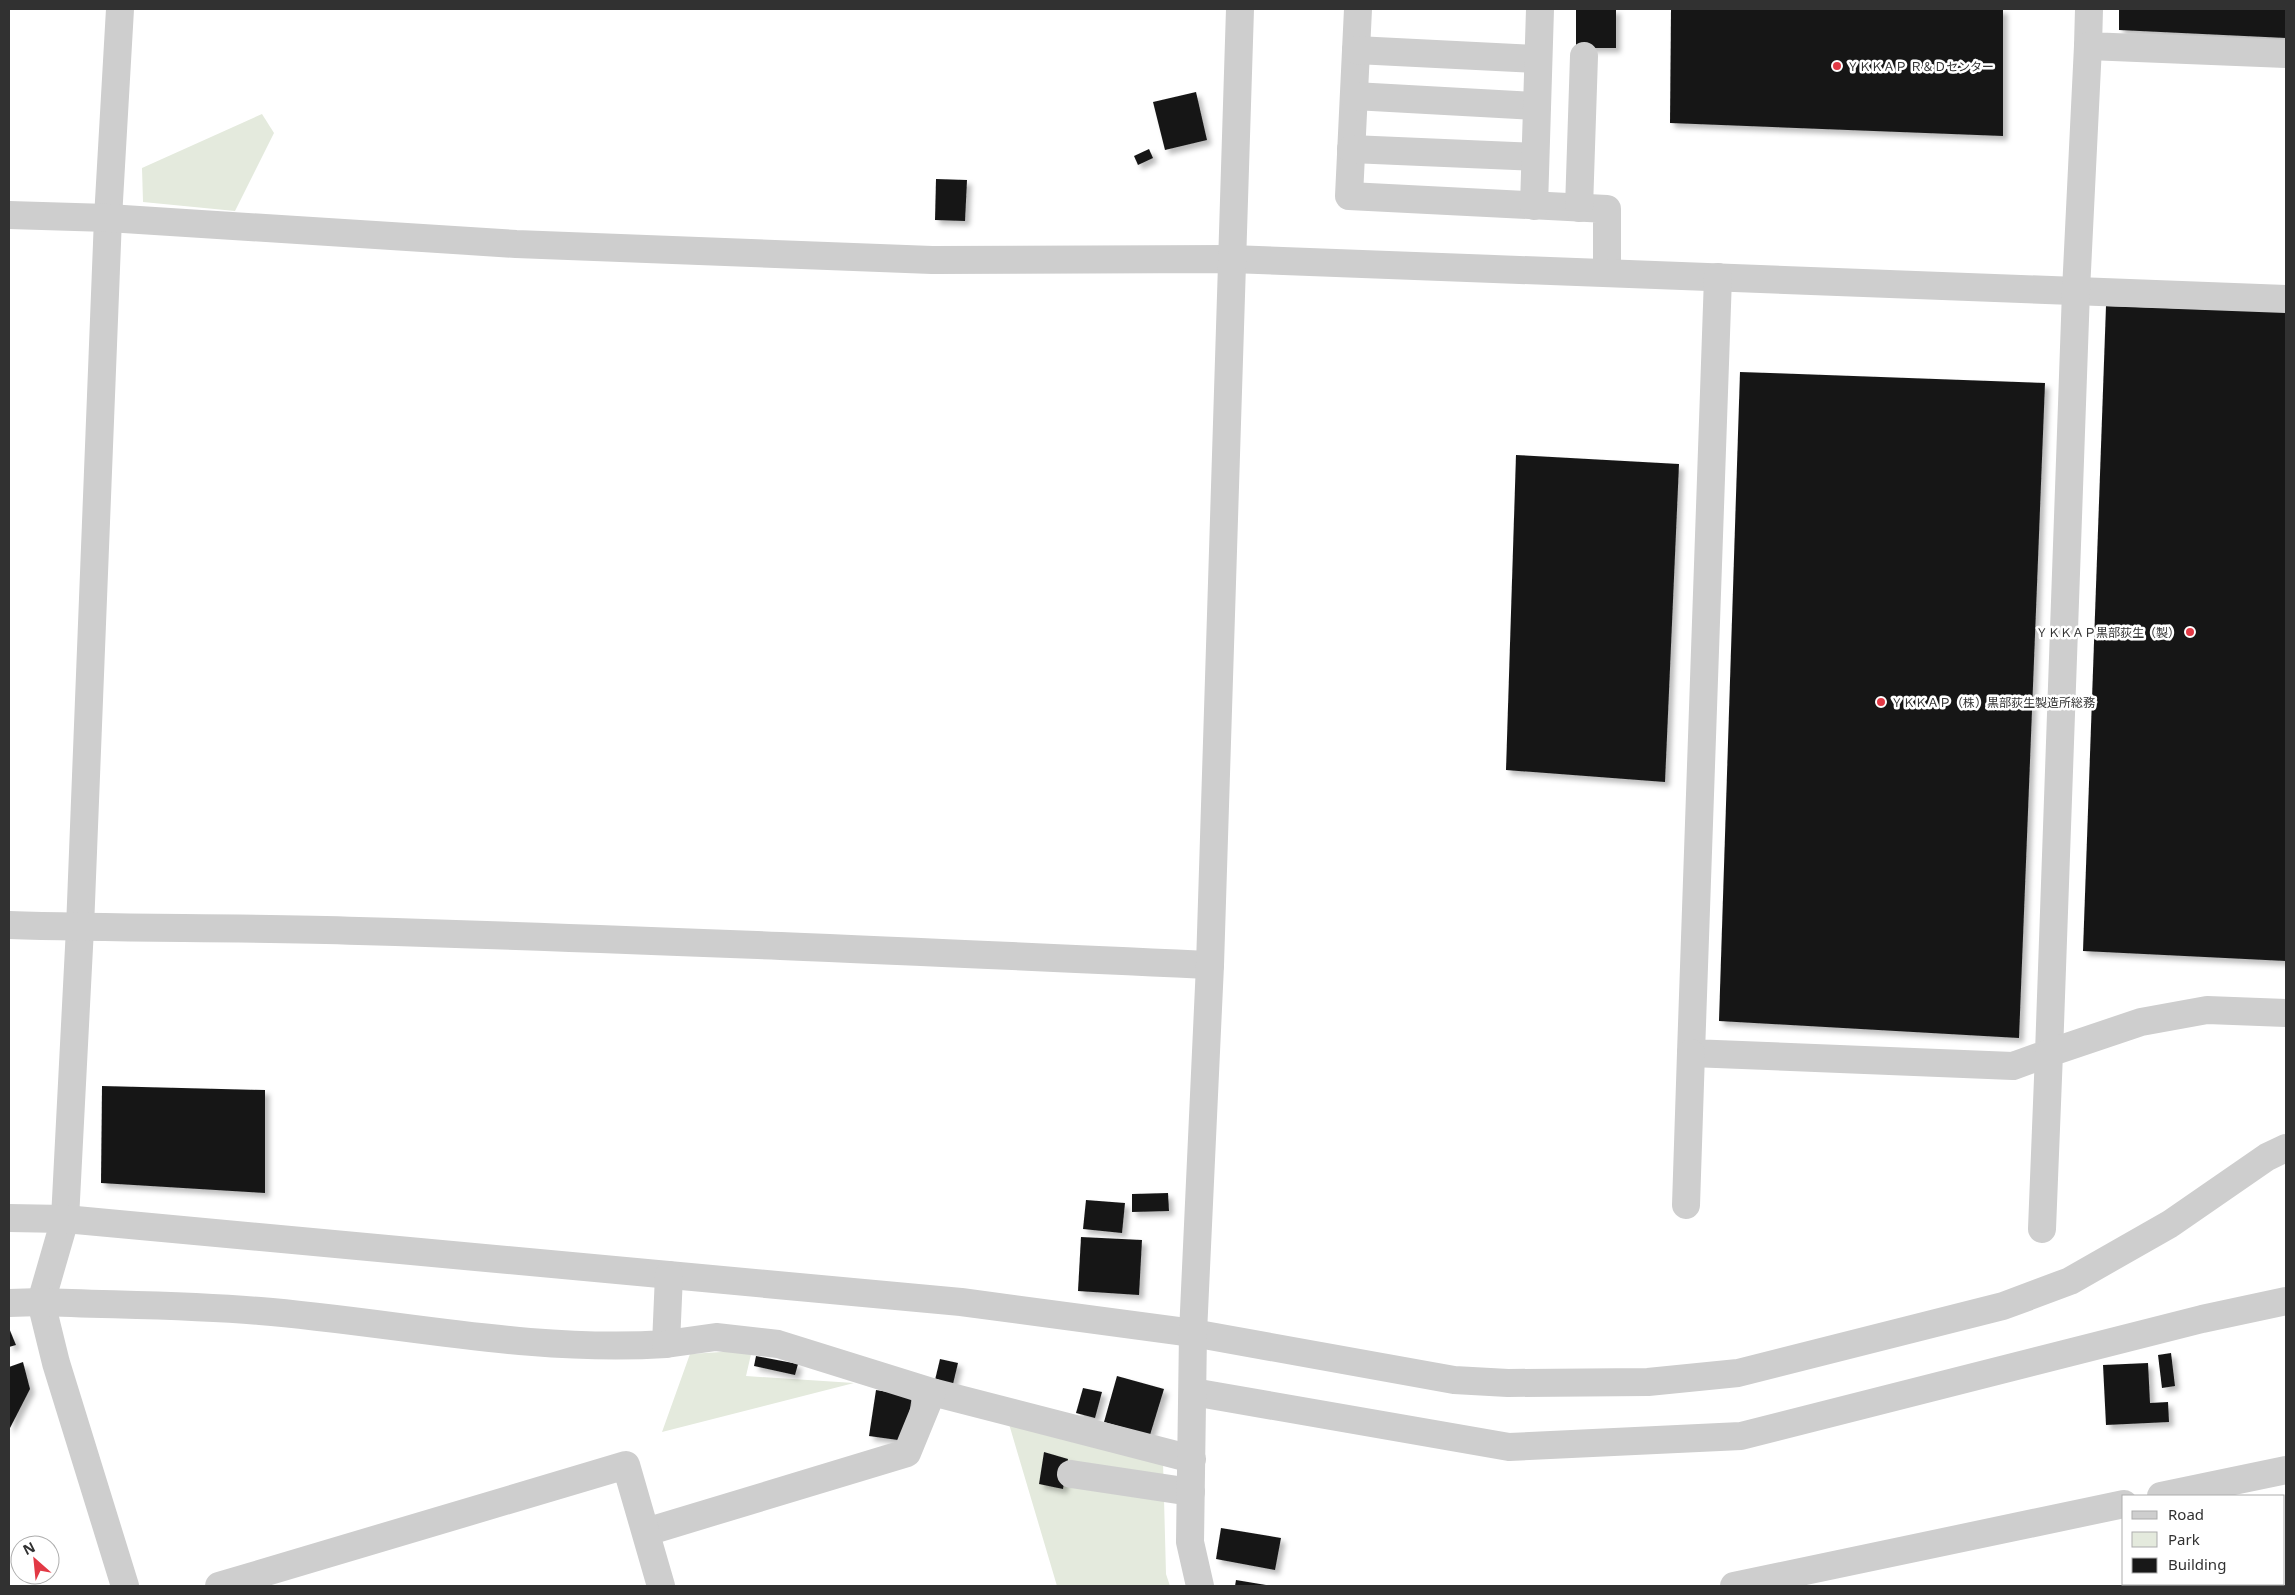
<svg xmlns="http://www.w3.org/2000/svg" width="2295" height="1595" viewBox="0 0 2295 1595" font-family="'Noto Sans','Noto Sans JP',sans-serif">
	<style>
		.green { fill: #e4eadd }
		.building { fill: #181818; filter: url(#shadow) }
		.lines { fill: none; stroke-linecap: round; stroke-linejoin: round }
		.minor { stroke: #cecece; stroke-width: 28 }
		.poi-dot { fill: #e23945; stroke: #fff; stroke-width: 2 }
		.labels { text-anchor: middle; dominant-baseline: central; stroke-width: 5; stroke-linejoin: round; paint-order: stroke }
		.poi-label { font-size: 12px; fill: #313131; stroke: #fff; text-anchor: start }
	</style>
	<defs>
		<filter id="shadow"><feDropShadow dx="4.5" dy="4.5" stdDeviation="2.5" flood-color="#0004"/></filter>
	</defs>
	<rect width="100%" height="100%" fill="#fff"/>
	<!-- green -->
	<g class="green">
		<polygon points="262,114 274,133 235,211 143,202 142,168"/>
		<polygon points="752,1350 746,1376 854,1383 662,1432 690,1354"/>
		<polygon points="1009,1424 1163,1461 1166,1574 1170,1586 1057,1586"/>
	</g>
	<!-- building -->
	<g class="building">
		<rect x="1576" y="9" width="40" height="39"/>
		<polygon points="1671,9 2003,9 2003,136 1670,123"/>
		<polygon points="2119,9 2286,9 2286,38 2119,30"/>
		<polygon points="1196,92 1207,140 1165,150 1153,102"/>
		<polygon points="1149,149 1153,158 1138,165 1134,156"/>
		<polygon points="936,179 967,180 965,221 935,220"/>
		<polygon points="2106,306 2286,312 2286,961 2083,951"/>
		<polygon points="1740,372 2045,383 2019,1038 1719,1021"/>
		<polygon points="1516,455 1679,464 1665,782 1506,770"/>
		<polygon points="102,1086 265,1090 265,1193 101,1183"/>
		<polygon points="1168,1193 1169,1211 1132,1212 1132,1194"/>
		<polygon points="1086,1200 1125,1203 1122,1233 1083,1229"/>
		<polygon points="1081,1237 1142,1240 1139,1295 1078,1291"/>
		<polygon points="9,1328 16,1345 9,1347"/>
		<polygon points="2171,1353 2175,1386 2162,1388 2158,1355"/>
		<polygon points="756,1356 798,1364 795,1375 754,1366"/>
		<polygon points="940,1359 958,1363 953,1384 935,1380"/>
		<polygon points="23,1362 30,1389 9,1430 9,1367"/>
		<polygon points="2148,1363 2150,1403 2168,1402 2169,1422 2106,1425 2103,1365"/>
		<polygon points="1117,1376 1164,1389 1150,1435 1104,1422"/>
		<polygon points="1083,1388 1102,1392 1095,1418 1076,1413"/>
		<polygon points="876,1390 912,1396 905,1441 869,1436"/>
		<polygon points="1044,1452 1068,1459 1063,1489 1039,1484"/>
		<polygon points="1221,1528 1281,1538 1275,1570 1216,1559"/>
		<polygon points="1236,1580 1266,1585 1266,1586 1235,1586"/>
	</g>
	<g class="lines">
		<!-- minor -->
		<g class="minor">
			<polyline points="120,9 108,218 80,928 65,1219 41,1302 56,1363 125,1586"/>
			<polyline points="1358,9 1349,196 1607,209 1607,272"/>
			<polyline points="2089,9 2088,46 2286,54"/>
			<polyline points="1356,50 1538,59"/>
			<polyline points="1354,96 1537,106"/>
			<polyline points="1351,149 1535,157"/>
			<polyline points="1534,206 1540,9"/>
			<polyline points="1579,208 1584,56"/>
			<polyline points="9,215 108,218 516,244 932,260 1231,259 2286,299"/>
			<polyline points="1718,277 1691,1053 2013,1066 2049,1053 2076,291 2088,46"/>
			<path d="M9 925C125 929 242 927 359 931 643 939 926 952 1210 965"/>
			<polyline points="1686,1205 1691,1053"/>
			<polyline points="9,1218 65,1219 961,1302 1193,1333 1454,1380 1508,1383 1648,1382 1738,1373 2003,1306 2070,1281 2170,1224 2267,1157 2286,1148"/>
			<polyline points="2042,1229 2049,1053 2141,1022 2207,1010 2286,1013"/>
			<path d="M9 1303 41 1302C114 1305 187 1305 260 1311 395 1322 529 1353 666 1344L669 1275"/>
			<polyline points="932,1392 1192,1459"/>
			<polyline points="1193,1392 1509,1447 1741,1436 2202,1319 2286,1301"/>
			<polyline points="1071,1474 1191,1492"/>
			<polyline points="2161,1496 2286,1470"/>
			<polyline points="646,1532 907,1453 932,1392 778,1344 716,1337 666,1344"/>
			<polyline points="219,1586 626,1465 661,1586"/>
			<polyline points="1200,1586 1190,1542 1193,1333 1210,965 1240,9"/>
			<polyline points="1734,1586 2124,1504"/>
		</g>
	</g>
	<!-- markers -->
	<g class="poi-dot">
		<circle cx="1837" cy="66" r="5"/>
		<circle cx="2190" cy="632" r="5"/>
		<circle cx="1881" cy="702" r="5"/>
	</g>
	<g class="labels">
		<!-- poi labels -->
		<g class="poi-label">
			<text x="1847" y="66">ＹＫＫＡＰ Ｒ＆Ｄセンター</text>
			<text x="2180" y="632" text-anchor="end">ＹＫＫＡＰ黒部荻生（製）</text>
			<text x="1891" y="702">ＹＫＫＡＰ（株）黒部荻生製造所総務</text>
		</g>
	</g>
	<!-- border -->
	<rect width="2295" height="1595" fill="none" stroke="#313131" stroke-width="20"/>
	<!-- legend -->
	<rect x="2122" y="1495" width="162" height="90" fill="#ffffff" stroke="#adadad"/>
	<rect x="2132" y="1511" width="25" height="8" fill="#cecece" stroke="#adadad"/>
	<text x="2168" y="1520" font-size="15" fill="#313131">Road</text>
	<rect x="2132" y="1532" width="25" height="15" fill="#e4eadd" stroke="#adadad"/>
	<text x="2168" y="1545" font-size="15" fill="#313131">Park</text>
	<rect x="2132" y="1558" width="25" height="15" fill="#181818" stroke="#adadad"/>
	<text x="2168" y="1570" font-size="15" fill="#313131">Building</text>
	<!-- north arrow -->
	<g transform="translate(35 1560) rotate(333)"><circle r="24" fill="#ffffff" stroke="#adadad"/>
	<path d="M0-4L9 19L0 12L-9 19Z" fill="#e23945"/>
	<text y="-8" font-size="14" font-weight="bold" text-anchor="middle" fill="#313131">N</text>
	</g>
</svg>
